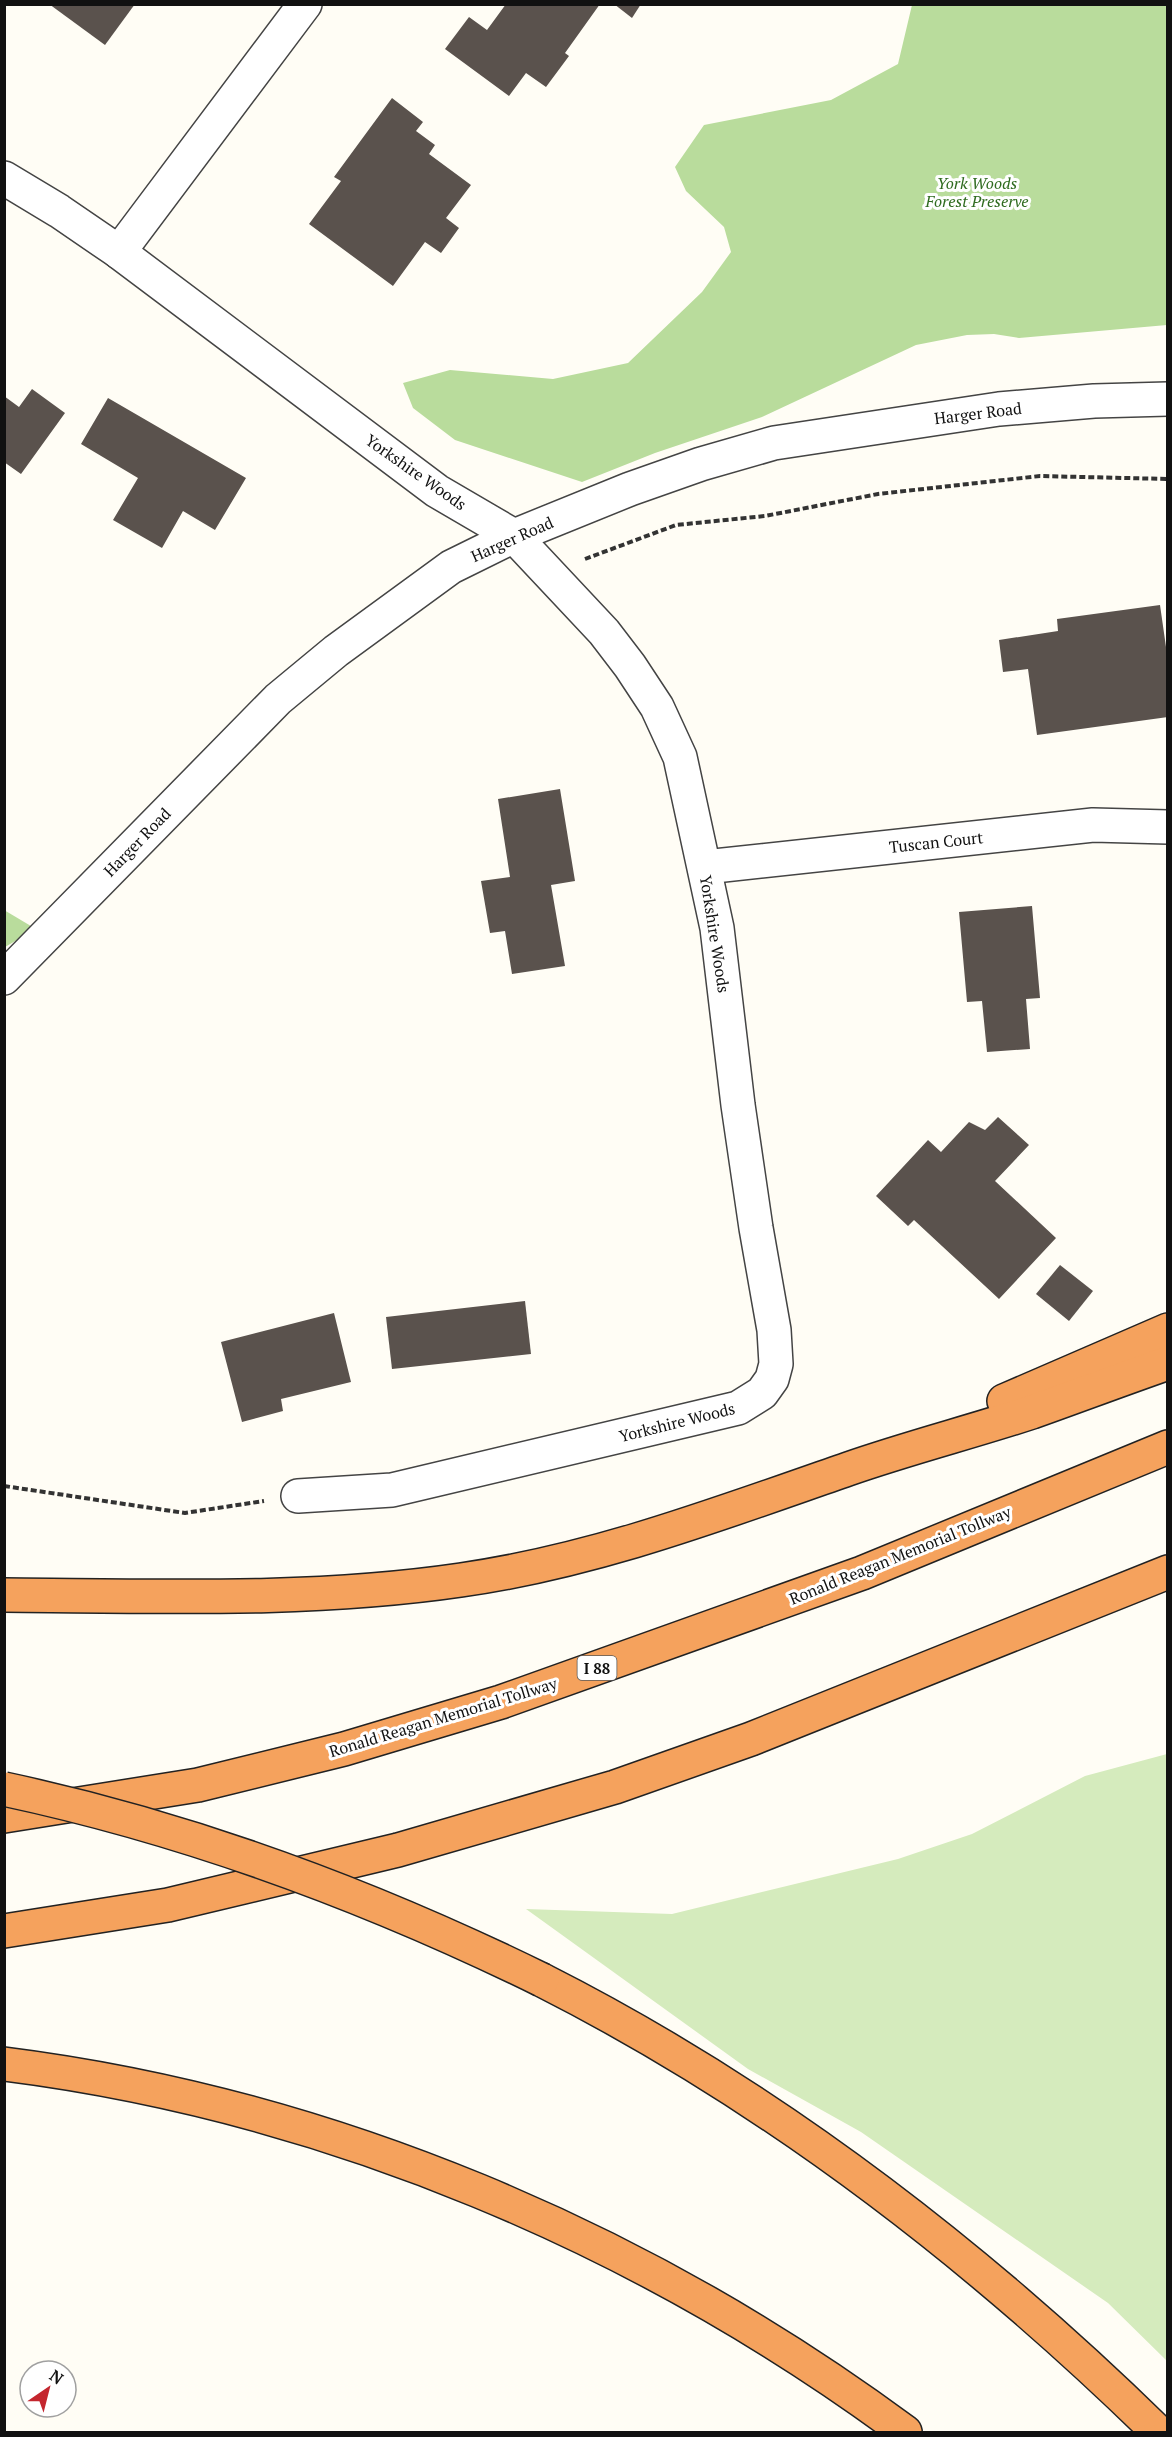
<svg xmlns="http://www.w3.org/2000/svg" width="1172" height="2437" viewBox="0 0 1172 2437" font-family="'PT Serif',serif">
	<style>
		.green { fill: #d5ebbd }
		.forest { fill: #b9dc9c }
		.building { fill: #5a524d }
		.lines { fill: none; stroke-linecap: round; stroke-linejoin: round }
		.minor-casing { stroke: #444; stroke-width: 36 }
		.tertiary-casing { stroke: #444; stroke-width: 36 }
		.motorway-casing { stroke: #222; stroke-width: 36 }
		.path { stroke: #333; stroke-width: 4; stroke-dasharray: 6 3; stroke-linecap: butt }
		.minor { stroke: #fff; stroke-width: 33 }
		.tertiary { stroke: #fff; stroke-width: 33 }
		.motorway { stroke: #f5a25d; stroke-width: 33 }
		.motorway-bridge-casing { stroke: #222; stroke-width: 36; stroke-linecap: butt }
		.motorway-bridge { stroke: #f5a25d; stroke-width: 33 }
		.labels { text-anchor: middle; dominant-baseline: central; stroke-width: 6; stroke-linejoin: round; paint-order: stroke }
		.shield { fill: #fff; stroke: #585858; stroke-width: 1.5 }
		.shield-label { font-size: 15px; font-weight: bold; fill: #111 }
		.park-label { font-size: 16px; font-style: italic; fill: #2f6b1f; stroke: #fff }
		.street-label { font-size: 16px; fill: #111; stroke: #fff }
	</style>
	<rect width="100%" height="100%" fill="#fffdf5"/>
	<!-- green -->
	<polygon class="green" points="1167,1754 1167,2361 1108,2303 861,2132 748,2069 526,1909 672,1914 898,1859 972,1834 1085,1776"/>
	<!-- forest -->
	<g class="forest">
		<polygon points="912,5 1167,5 1167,325 1019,338 994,334 967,335 916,345 762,417 655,453 582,482 455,440 413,408 403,383 450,370 553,379 628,363 702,292 731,252 724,227 686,191 675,167 704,125 831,100 898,64"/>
		<polygon points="4,910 36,929 5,947 4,947"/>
	</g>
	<!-- building -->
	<g class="building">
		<polygon points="49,4 135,4 105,45"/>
		<polygon points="506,4 600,4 565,53 569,56 546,87 526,73 509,96 445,49 469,17 487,30"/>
		<polygon points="614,4 641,4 632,18"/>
		<polygon points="392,98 423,122 416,131 435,145 429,154 471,185 446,218 459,228 441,253 425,242 393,286 309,224 341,181 334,177"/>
		<polygon points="32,389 65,413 21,474 4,462 4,396 19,407"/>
		<polygon points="108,398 246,478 215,530 183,511 162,548 113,520 138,478 81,444"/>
		<polygon points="1160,605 1168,661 1168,717 1037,735 1028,669 1003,672 999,640 1058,631 1057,619"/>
		<polygon points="560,789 575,881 551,885 565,966 512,974 505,931 490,933 481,881 510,877 498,799"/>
		<polygon points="1032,906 1040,998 1026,999 1030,1049 987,1052 982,1001 967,1002 959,912"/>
		<polygon points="998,1117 1029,1145 995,1181 1056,1238 999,1299 914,1220 908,1226 876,1196 928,1140 941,1152 969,1122 985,1130"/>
		<polygon points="1060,1265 1093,1291 1069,1321 1036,1294"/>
		<polygon points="525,1301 531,1354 392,1369 386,1317"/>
		<polygon points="334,1313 351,1382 281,1399 283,1411 242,1422 221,1342"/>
	</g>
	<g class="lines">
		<defs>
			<g id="minor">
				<polyline points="4,178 59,211 119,252 437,491 514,536 604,632 630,666 657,707 680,757 717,928 738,1105 756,1228 774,1330 776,1364 772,1379 762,1393 738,1408 392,1490 298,1496"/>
				<polyline points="119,252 305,4"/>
				<polyline points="705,867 1093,825 1168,827"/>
			</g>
			<polyline id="tertiary" points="4,978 278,699 336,651 451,567 514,536 630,489 701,464 774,443 999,409 1094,401 1168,399"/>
			<g id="motorway">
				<polyline points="1004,1401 1168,1330"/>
				<path d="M4 1595C156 1596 311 1602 461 1580 595 1561 721 1513 848 1469 908 1448 971 1432 1032 1412 1077 1396 1122 1379 1168 1363"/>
				<polyline points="4,1816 198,1785 344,1749 501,1702 862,1573 1168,1447"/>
				<polyline points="4,1931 168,1905 398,1850 615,1787 751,1739 1168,1572"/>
				<path d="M542 1980C771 2096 975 2253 1158 2432"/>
				<path d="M4 2064C329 2105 643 2238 905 2432"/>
			</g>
		</defs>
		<!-- minor casing -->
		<use href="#minor" class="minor-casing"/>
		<!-- tertiary casing -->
		<use href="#tertiary" class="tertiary-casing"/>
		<!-- motorway casing -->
		<use href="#motorway" class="motorway-casing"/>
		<!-- path -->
		<g class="path">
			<polyline points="585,559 676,525 765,516 878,494 1040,476 1168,479"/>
			<polyline points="4,1486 185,1513 264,1501"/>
		</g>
		<!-- minor -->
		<use href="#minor" class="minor"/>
		<!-- tertiary -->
		<use href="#tertiary" class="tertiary"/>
		<!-- motorway -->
		<use href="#motorway" class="motorway"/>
		<defs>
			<path id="motorway-bridge" d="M4 1789C191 1829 371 1896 542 1980"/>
		</defs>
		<!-- motorway-bridge casing -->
		<use href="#motorway-bridge" class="motorway-bridge-casing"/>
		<!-- motorway-bridge -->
		<use href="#motorway-bridge" class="motorway-bridge"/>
	</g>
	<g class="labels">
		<!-- shield labels -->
		<rect class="shield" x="577.5" y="1656" width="39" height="24" rx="4.5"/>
		<g class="shield-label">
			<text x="597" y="1668">I 88</text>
		</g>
		<!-- park labels -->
		<g class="park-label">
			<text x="977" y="183">York Woods<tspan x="977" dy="18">Forest Preserve</tspan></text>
		</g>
		<!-- street labels -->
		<g class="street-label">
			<text transform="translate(978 413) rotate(-7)">Harger Road</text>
			<text transform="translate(416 472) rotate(35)">Yorkshire Woods</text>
			<text transform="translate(512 539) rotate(-24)">Harger Road</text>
			<text transform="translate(137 842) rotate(-46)">Harger Road</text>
			<text transform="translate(936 842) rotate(-6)">Tuscan Court</text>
			<text transform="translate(715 934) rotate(81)">Yorkshire Woods</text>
			<text transform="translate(677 1422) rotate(-14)">Yorkshire Woods</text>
			<text transform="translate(900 1555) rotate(-22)">Ronald Reagan Memorial Tollway</text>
			<text transform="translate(443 1717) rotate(-17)">Ronald Reagan Memorial Tollway</text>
		</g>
	</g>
	<!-- border -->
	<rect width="1172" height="2437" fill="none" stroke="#111111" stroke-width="12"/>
	<!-- north arrow -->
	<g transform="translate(48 2389) rotate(35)"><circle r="28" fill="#ffffff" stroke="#a0a0a0" stroke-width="1.5"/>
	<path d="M0-4.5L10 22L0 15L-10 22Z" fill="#c4262e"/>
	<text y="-9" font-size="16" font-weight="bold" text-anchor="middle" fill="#111111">N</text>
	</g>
</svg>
